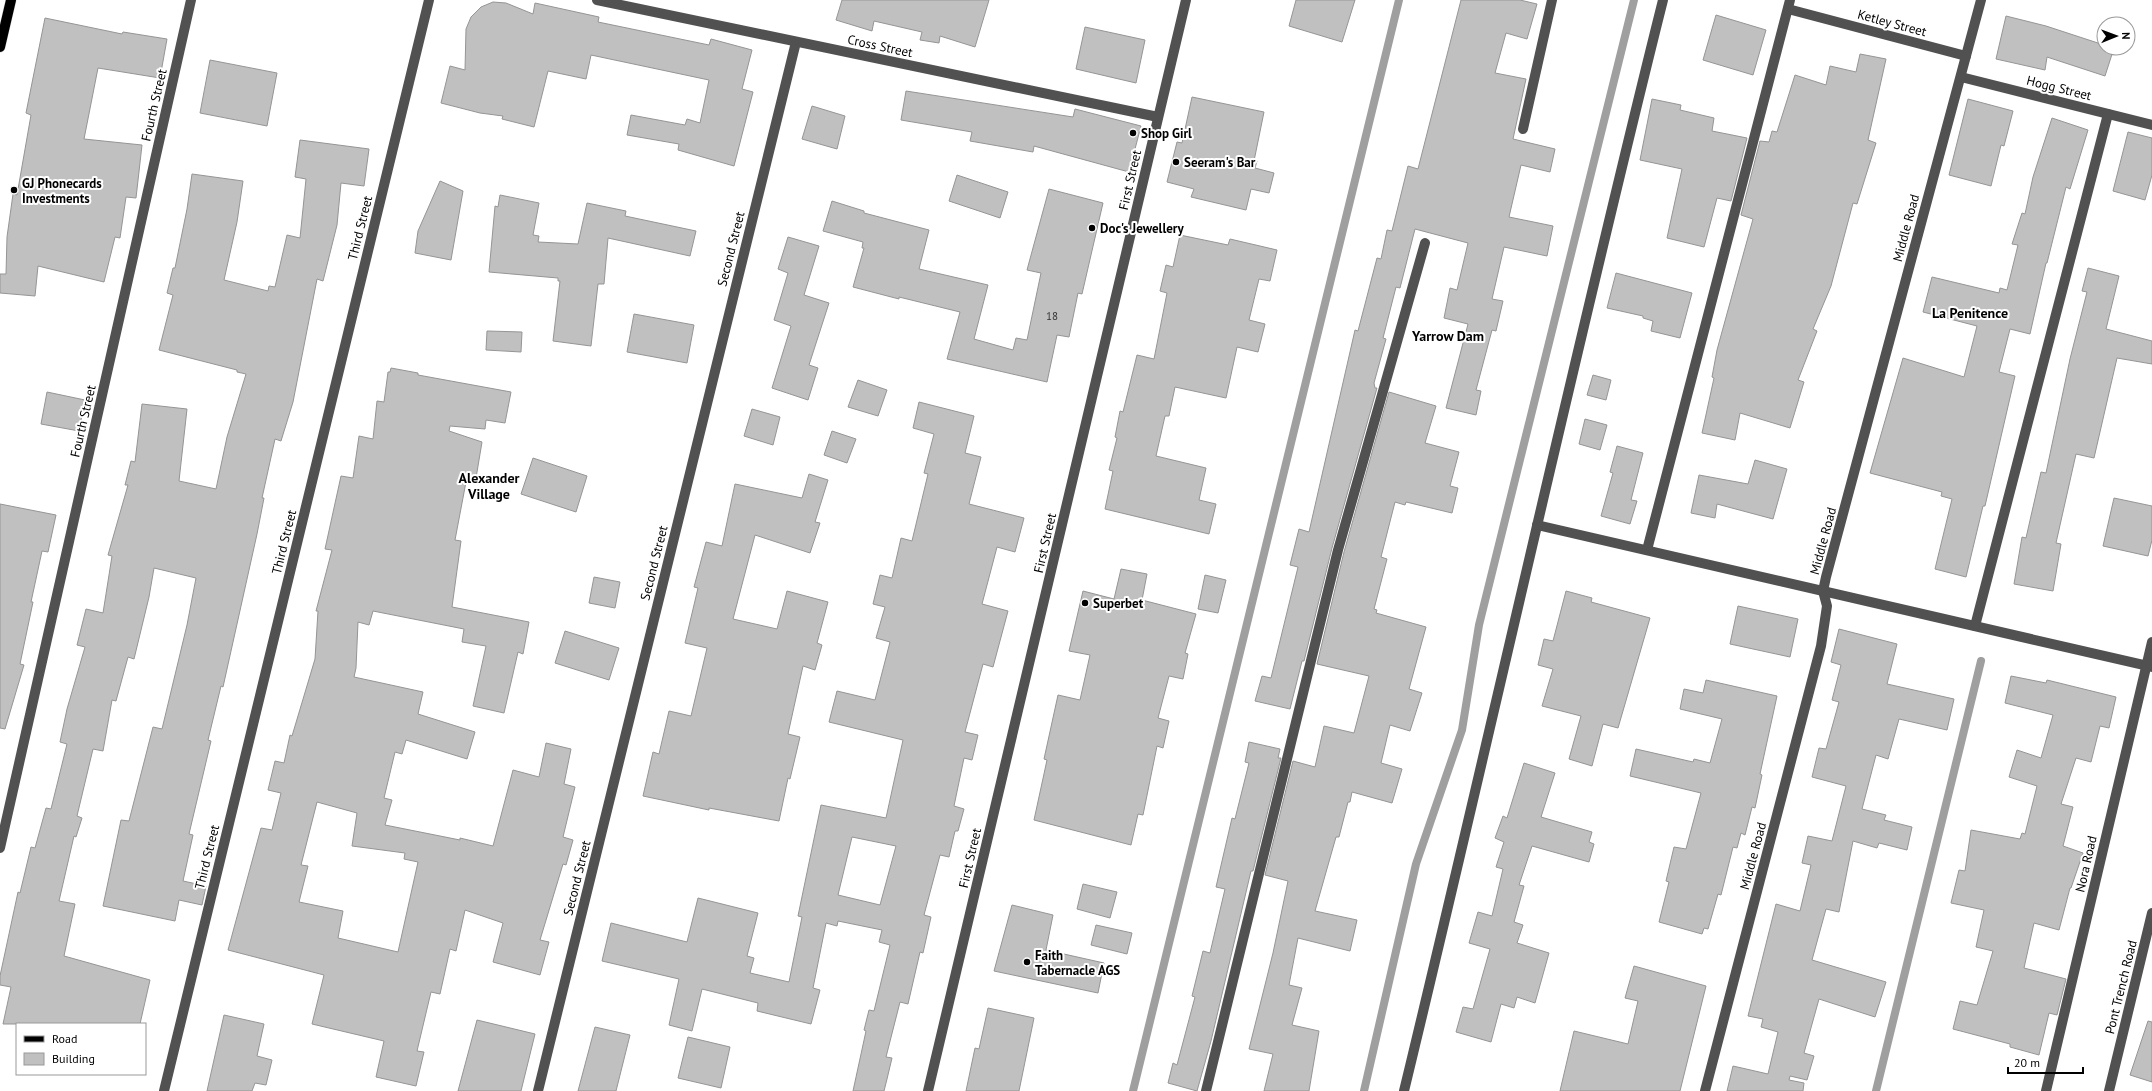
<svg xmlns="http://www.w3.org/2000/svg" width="2152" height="1091" viewBox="0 0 2152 1091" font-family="'PT Sans',sans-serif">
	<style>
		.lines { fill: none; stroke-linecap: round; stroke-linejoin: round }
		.stream { stroke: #9f9f9f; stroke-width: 8 }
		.building { fill: #c0c0c0; stroke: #959595; fill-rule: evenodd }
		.major-casing { stroke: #dbdbdb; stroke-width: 11 }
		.minor { stroke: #515151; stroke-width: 10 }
		.major { stroke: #000; stroke-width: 10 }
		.poi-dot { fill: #000; stroke: #fff; stroke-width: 1.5 }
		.labels { text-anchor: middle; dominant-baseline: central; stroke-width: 4; stroke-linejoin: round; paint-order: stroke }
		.number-label { font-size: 11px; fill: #303030 }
		.street-label { font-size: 13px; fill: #000; stroke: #fff }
		.poi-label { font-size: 13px; font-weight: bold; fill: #000; stroke: #fff; text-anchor: start }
		.neighbourhood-label { font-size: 14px; font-weight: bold; fill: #000; stroke: #fff }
	</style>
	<rect width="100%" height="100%" fill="#fff"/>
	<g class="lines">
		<!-- stream -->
		<g class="stream">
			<polyline points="1133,1091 1399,0"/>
			<polyline points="1364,1091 1416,864 1462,730 1479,625 1634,0"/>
			<polyline points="1876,1091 1981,661"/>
		</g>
	</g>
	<!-- building -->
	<g class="building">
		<polygon points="842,0 989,0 975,47 940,36 939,43 920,40 922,32 874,21 872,31 836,20"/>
		<polygon points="1296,0 1355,0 1342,42 1289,26"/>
		<polygon points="1461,0 1520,0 1537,4 1527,39 1506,33 1495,73 1526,79 1513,139 1555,149 1550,172 1521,165 1509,217 1553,226 1547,256 1504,247 1492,299 1503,301 1496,331 1492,330 1476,390 1481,391 1476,415 1446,408 1468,324 1444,318 1450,288 1457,290 1468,243 1415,229 1400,288 1396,287 1383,338 1386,339 1374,383 1375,388 1377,388 1332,548 1304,661 1302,661 1290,709 1255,701 1262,676 1271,678 1298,567 1290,565 1299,529 1309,532 1355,330 1358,331 1377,258 1381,259 1387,230 1392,231 1408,166 1418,169"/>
		<polygon points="493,2 506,3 533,14 535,3 599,17 598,22 709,45 711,39 752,50 742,89 753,92 734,166 678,150 679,144 627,135 631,115 685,125 687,119 700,123 709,80 591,55 586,79 548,71 534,127 502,119 503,116 480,113 441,103 450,66 465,70 466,29 471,17 481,7"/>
		<polygon points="1716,15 1766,30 1753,75 1703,60"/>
		<polygon points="2006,16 2046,26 2104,45 2104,48 2114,48 2105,76 2047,57 2045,70 1996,59"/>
		<polygon points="45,18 122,34 123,32 167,39 160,78 98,68 84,139 142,145 136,198 126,197 120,238 115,237 104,282 38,266 35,296 0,293 0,274 6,274 7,237 13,194 17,195 31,115 26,113"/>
		<polygon points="1085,27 1145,40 1136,83 1076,69"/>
		<polygon points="1860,54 1886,59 1868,140 1876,143 1857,204 1853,203 1831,286 1813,329 1817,331 1798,380 1804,382 1790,428 1740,413 1735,440 1702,433 1714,378 1712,377 1717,350 1753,219 1741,215 1760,141 1769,142 1772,131 1777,132 1795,75 1826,85 1830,66 1856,72"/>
		<polygon points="210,60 277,73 267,126 200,113"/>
		<polygon points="906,91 1073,117 1075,109 1141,126 1129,172 1034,146 1033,152 970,141 972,132 901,120"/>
		<polygon points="1192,97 1264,112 1254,161 1257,161 1255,168 1274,173 1269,193 1251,189 1246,210 1191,197 1194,189 1167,182 1177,142 1182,143"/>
		<polygon points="1652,99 1681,105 1680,110 1714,118 1712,131 1747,138 1731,201 1717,198 1704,247 1667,238 1682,169 1640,160"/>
		<polygon points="1968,99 2013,111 2004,146 2001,145 1991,186 1949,175"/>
		<polygon points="812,106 845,116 837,149 802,139"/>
		<polygon points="2052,118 2088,130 2070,189 2066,187 2047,263 2046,263 2030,334 2010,329 1999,372 2015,376 1985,506 1983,506 1966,577 1935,569 1952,499 1941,496 1942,492 1870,473 1903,358 1964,377 1977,326 1923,312 1932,277 1999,293 2000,288 2007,290 2018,245 2012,244 2022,213 2025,214 2033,177"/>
		<polygon points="2128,132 2152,138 2152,175 2145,200 2113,191"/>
		<polygon points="300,140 369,149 364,186 341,183 337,225 323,281 317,279 293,402 281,441 275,439 262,498 264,498 257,534 223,687 221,686 208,740 211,741 189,834 193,835 183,881 206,886 202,905 179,900 175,921 103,906 121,820 129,821 153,727 162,729 187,625 196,578 154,568 149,597 134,659 128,657 116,701 112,700 103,751 93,749 77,816 82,818 76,837 74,836 59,901 75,904 64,956 150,980 140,1024 3,1024 11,987 0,985 0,976 18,892 20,893 31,847 35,848 46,808 51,809 67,744 60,742 67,709 85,647 77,645 86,609 103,613 112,556 108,555 128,485 125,485 131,461 135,462 142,404 187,409 179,481 216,489 227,437 246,374 237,372 237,370 159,350 173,295 167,293 173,268 175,268 187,209 192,174 243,181 237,222 224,280 268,291 269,286 275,287 287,235 300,238 306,179 295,177"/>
		<polygon points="957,175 1008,192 1000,218 949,201"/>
		<polygon points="440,181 463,191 451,260 415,253 418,231"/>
		<polygon points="1049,189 1103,203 1082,294 1078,293 1069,337 1057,335 1047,382 947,359 960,312 899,297 899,299 853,287 864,248 862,248 863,242 823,231 832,201 864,211 864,213 929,230 919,269 988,285 974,339 1013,350 1016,338 1027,340 1041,273 1027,270"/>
		<polygon points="500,195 539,203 533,235 539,236 538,242 578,244 587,203 626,211 625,216 696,231 690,256 608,238 604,284 598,284 591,346 553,341 560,281 558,281 558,278 489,272 495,206 498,207"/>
		<polygon points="1180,235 1228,245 1230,239 1277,250 1270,281 1259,279 1249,320 1265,324 1258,352 1237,347 1226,398 1175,387 1169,416 1165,416 1156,456 1206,468 1199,500 1216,504 1209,534 1105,509 1113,471 1109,470 1117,438 1115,437 1120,411 1123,412 1137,355 1154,359 1167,293 1160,291 1166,265 1173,267"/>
		<polygon points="788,237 819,246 804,295 829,303 809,365 818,368 808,400 772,388 791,326 774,320 788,273 778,269"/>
		<polygon points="2088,268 2119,276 2106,329 2152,341 2152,364 2117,358 2094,458 2076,454 2056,543 2061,544 2053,591 2014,584 2022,537 2026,538 2041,472 2046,473 2070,359 2087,292 2082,291"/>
		<polygon points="1616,273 1692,293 1680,338 1651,331 1653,321 1643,318 1643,316 1607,308"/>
		<polygon points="634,314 694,325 687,363 627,352"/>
		<polygon points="487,331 522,332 521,352 486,350"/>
		<path d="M391 368 418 373V375L511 392 505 423 486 420 485 429 450 426 449 431 482 442 475 484 466 482 455 540 461 541 452 607 529 622 523 654 518 652 504 713 473 706 486 646 462 642 464 629 373 611 369 625 358 622 356 668 354 677 423 692 418 714 475 732 467 759 406 740 402 754 395 752 384 798 392 800 385 825 460 840V838L493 846 513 770 539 777 546 743 571 749 564 784 575 787 563 837 573 840 566 865 563 864 540 940 549 942 540 975 493 962 503 923 465 910 456 951 450 949 440 994 431 992 417 1051 424 1052 416 1086 376 1077 384 1041 312 1024 324 975 228 950 261 828 272 830 281 793 268 790 275 761 284 763 290 735 292 736 315 659 318 611H316L332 550 325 549 341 476 353 478 359 436 373 439 377 401 384 402 388 372H390ZM317 802 357 813 352 846 405 853 404 859 418 862 398 952 338 938 343 911 299 902 308 866 301 865Z"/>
		<polygon points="1593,375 1611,380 1606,400 1587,395"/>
		<polygon points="858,380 887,390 878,416 848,407"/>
		<polygon points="47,392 85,400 79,431 41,424"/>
		<polygon points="1389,392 1436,406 1425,443 1459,452 1450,486 1458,488 1452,513 1406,502 1405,505 1395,502 1381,557 1387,559 1374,609 1377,610 1376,613 1426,627 1409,689 1422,693 1410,731 1390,725 1381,763 1402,769 1392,803 1352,792 1350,802 1348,802 1339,837 1336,837 1315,911 1357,920 1350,951 1298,938 1289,985 1302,988 1292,1025 1319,1031 1309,1091 1264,1091 1273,1054 1249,1049 1273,953 1288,881 1265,875 1293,761 1315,767 1324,726 1354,733 1369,676 1317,664 1344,552"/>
		<path d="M919 402 974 416 965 453 981 457 969 504 1024 518 1015 552 997 547 982 604 1008 611 993 667 983 664 965 732 978 735 972 760 964 758 954 806 964 809 958 831H955L949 857 940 855 924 915 931 917 923 953 920 952 908 1004 900 1002 886 1057 892 1058 887 1079 884 1091H853L866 1031 864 1030 869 1010 874 1011 890 945 879 942 882 930 838 921 837 926 826 923 813 988 820 990 811 1024 757 1011 758 1003 702 989 692 1031 669 1025 679 979 602 961 611 923 687 942 698 898 758 913 747 956 754 958 750 973 789 982 802 917 798 916 821 805 886 818 903 740 829 722 837 691 875 700 890 642 876 638 885 607 873 604 880 575 892 578 901 538 912 541 928 474 924 473 934 434 913 428ZM852 837 896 846 880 905 838 895Z"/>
		<polygon points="752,409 780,417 773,445 744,436"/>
		<polygon points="1585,419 1607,425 1600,450 1579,444"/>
		<polygon points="832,431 856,439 847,463 824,455"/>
		<polygon points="1617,446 1643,453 1631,500 1637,501 1630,524 1601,516 1613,473 1610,472"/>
		<polygon points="533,458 587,476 576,512 521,494"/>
		<polygon points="1755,460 1787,469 1773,519 1717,504 1715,518 1691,513 1699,475 1748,484"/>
		<polygon points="809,474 828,480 815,522 820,523 810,553 755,535 733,619 777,629 787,591 828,602 817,643 822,645 815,670 803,666 788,734 800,737 790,779 788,778 779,821 709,808 709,810 643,796 653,752 659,754 669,711 691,716 707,648 685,643 698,588 694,587 706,542 722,546 735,484 802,498"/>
		<polygon points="2114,498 2152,506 2152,540 2148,556 2103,546"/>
		<polygon points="0,504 56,515 48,552 42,551 31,602 33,602 20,664 24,665 5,729 0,728"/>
		<polygon points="1121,569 1147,574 1142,600 1196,614 1185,653 1188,654 1183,679 1169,676 1158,718 1169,721 1163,748 1157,746 1143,815 1138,814 1131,845 1034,820 1047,760 1044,759 1058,695 1080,700 1090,655 1069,651 1083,591 1114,599"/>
		<polygon points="1205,575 1226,580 1218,613 1198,609"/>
		<polygon points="594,577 620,582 615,608 589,603"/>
		<polygon points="1566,591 1592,598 1591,602 1650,618 1618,728 1603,724 1592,766 1569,759 1581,716 1542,706 1553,669 1538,665 1544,639 1553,641"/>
		<polygon points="1738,606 1798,619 1790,657 1730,644"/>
		<polygon points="1839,629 1897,644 1887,684 1954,699 1947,730 1899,719 1888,759 1876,755 1862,809 1886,815 1884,820 1912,827 1907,850 1879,843 1877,848 1853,841 1839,912 1826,909 1812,960 1886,982 1875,1017 1819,999 1804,1053 1814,1056 1807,1080 1790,1076 1789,1080 1804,1083 1803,1091 1727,1091 1733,1066 1768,1074 1778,1032 1761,1027 1763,1019 1748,1016 1776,904 1800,911 1811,865 1802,863 1808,836 1832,841 1846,786 1812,777 1819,748 1826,749 1839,702 1832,700 1841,665 1831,662"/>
		<polygon points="565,631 619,648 609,680 555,663"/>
		<polygon points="2011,676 2046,683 2047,680 2116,697 2109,728 2100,726 2091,762 2076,758 2061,804 2073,807 2063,846 2083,853 2071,888 2070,888 2059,930 2034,923 2024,968 2066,979 2057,1015 2049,1013 2039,1055 2010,1047 2010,1044 1953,1029 1960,1001 1977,1005 1993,951 1976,947 1984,910 1951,903 1959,870 1965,871 1971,830 2020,839 2022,833 2025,834 2037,786 2009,777 2017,750 2041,758 2053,715 2005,703"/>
		<polygon points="1706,680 1777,696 1760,774 1762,775 1755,808 1752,807 1745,835 1741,833 1737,848 1733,847 1721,895 1718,894 1708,929 1704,928 1702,934 1659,922 1669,882 1666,881 1674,847 1686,849 1701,793 1630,776 1636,749 1693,762 1694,759 1710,763 1722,719 1680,709 1684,689 1703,693"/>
		<polygon points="1249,742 1280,749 1278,758 1281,758 1253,871 1251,871 1211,1041 1197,1091 1168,1083 1173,1063 1177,1065 1195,997 1192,996 1203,951 1210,953 1225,889 1216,887 1232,818 1235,819 1249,763 1245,762"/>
		<polygon points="1524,763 1555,773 1541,817 1592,832 1589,842 1594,844 1589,862 1532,846 1519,885 1524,886 1514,922 1523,925 1517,943 1549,953 1535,1003 1517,997 1514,1008 1501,1004 1491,1042 1456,1032 1463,1007 1473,1009 1490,949 1469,943 1478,912 1492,916 1503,869 1496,867 1504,842 1495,838 1503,816 1507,818"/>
		<polygon points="1083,884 1117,892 1110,918 1077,909"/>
		<polygon points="1012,905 1053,915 1046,950 1104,963 1098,993 994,971"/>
		<polygon points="1096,925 1132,933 1127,954 1091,945"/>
		<polygon points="1634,966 1706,986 1680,1091 1560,1091 1574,1031 1628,1044 1638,1001 1625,998"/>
		<polygon points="988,1008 1034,1018 1019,1091 966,1091 975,1048 979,1049"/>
		<polygon points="224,1015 264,1024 257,1056 272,1060 266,1085 255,1083 252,1091 207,1091"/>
		<polygon points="477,1020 535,1034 521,1091 458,1091"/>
		<polygon points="2148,1021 2152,1022 2152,1082 2130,1075"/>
		<polygon points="595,1027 630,1035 616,1091 578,1091"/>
		<polygon points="688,1037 730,1047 721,1088 678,1078"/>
	</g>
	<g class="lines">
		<defs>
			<polyline id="major" points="0,47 11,0"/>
		</defs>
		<!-- major casing -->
		<use href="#major" class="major-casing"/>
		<!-- minor -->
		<g class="minor">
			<polyline points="597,0 1158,117"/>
			<polyline points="1788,9 1966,56"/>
			<polyline points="1961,77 2152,125"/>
			<polyline points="1523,129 1552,0"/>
			<polyline points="1537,525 2152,667"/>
			<polyline points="1647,550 1790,0"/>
			<polyline points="1975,626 2108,114"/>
			<polyline points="0,848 191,0"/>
			<polyline points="164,1091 429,0"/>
			<polyline points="538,1091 796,42"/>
			<polyline points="928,1091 1186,0"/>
			<polyline points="1206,1091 1338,550 1425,243"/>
			<path d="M1404 1091C1492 728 1572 363 1663 0"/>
			<polyline points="1705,1091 1821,646 1827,606 1823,591 1826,577 1981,0"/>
			<polyline points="2046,1091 2152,642"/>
			<polyline points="2109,1091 2152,913"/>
		</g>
		<!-- major -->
		<use href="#major" class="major"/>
	</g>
	<!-- markers -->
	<g class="poi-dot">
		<circle cx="1133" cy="133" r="4"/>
		<circle cx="1176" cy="162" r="4"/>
		<circle cx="14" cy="190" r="4"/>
		<circle cx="1092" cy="228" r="4"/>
		<circle cx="1085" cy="603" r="4"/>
		<circle cx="1027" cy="962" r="4"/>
	</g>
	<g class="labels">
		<!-- number labels -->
		<g class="number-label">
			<text x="1052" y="316">18</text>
		</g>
		<!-- street labels -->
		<g class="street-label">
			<text transform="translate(1892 23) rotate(15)">Ketley Street</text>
			<text transform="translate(880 46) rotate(12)">Cross Street</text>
			<text transform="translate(2059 88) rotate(14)">Hogg Street</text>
			<text transform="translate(154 105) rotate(-77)">Fourth Street</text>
			<text transform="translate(1130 180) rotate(-77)">First Street</text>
			<text transform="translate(360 228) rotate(-76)">Third Street</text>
			<text transform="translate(1906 228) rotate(-75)">Middle Road</text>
			<text transform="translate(731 249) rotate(-76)">Second Street</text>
			<text transform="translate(83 421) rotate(-77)">Fourth Street</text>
			<text transform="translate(1823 541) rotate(-75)">Middle Road</text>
			<text transform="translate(284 542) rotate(-76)">Third Street</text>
			<text transform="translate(1045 543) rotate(-77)">First Street</text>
			<text transform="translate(654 563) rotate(-76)">Second Street</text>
			<text transform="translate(1753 856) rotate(-75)">Middle Road</text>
			<text transform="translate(207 857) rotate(-76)">Third Street</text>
			<text transform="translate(970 858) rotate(-77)">First Street</text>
			<text transform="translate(2086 864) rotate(-77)">Nora Road</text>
			<text transform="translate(577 878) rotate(-76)">Second Street</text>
			<text transform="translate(2121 987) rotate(-76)">Pont Trench Road</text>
		</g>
		<!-- poi labels -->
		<g class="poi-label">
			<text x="1141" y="133">Shop Girl</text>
			<text x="1184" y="162">Seeram's Bar</text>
			<text x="22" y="183">GJ Phonecards<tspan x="22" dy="15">Investments</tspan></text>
			<text x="1100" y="228">Doc's Jewellery</text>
			<text x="1093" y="603">Superbet</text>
			<text x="1035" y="955">Faith<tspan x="1035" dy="15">Tabernacle AGS</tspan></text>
		</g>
		<!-- neighbourhood labels -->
		<g class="neighbourhood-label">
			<text x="1970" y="313">La Penitence</text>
			<text x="1448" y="336">Yarrow Dam</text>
			<text x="489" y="478">Alexander<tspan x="489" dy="16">Village</tspan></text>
		</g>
	</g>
	<!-- legend -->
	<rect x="16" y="1023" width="130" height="52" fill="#ffffff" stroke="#999999"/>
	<rect x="24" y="1036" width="20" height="6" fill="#000000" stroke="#999999"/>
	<text x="52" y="1043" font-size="12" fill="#000000">Road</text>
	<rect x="24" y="1053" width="20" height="12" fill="#c0c0c0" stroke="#999999"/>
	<text x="52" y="1063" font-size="12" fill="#000000">Building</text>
	<!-- north arrow -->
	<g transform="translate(2116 36) rotate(89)"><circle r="19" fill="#ffffff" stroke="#999999"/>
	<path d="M0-3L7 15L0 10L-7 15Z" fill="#000000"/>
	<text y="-6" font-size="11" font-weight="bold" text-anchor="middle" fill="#000000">N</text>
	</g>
	<!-- scale -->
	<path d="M2008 1067v6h75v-6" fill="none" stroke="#000000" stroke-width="2"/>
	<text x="2014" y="1067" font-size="12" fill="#000000" stroke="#ffffff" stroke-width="3" paint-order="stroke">20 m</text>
</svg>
